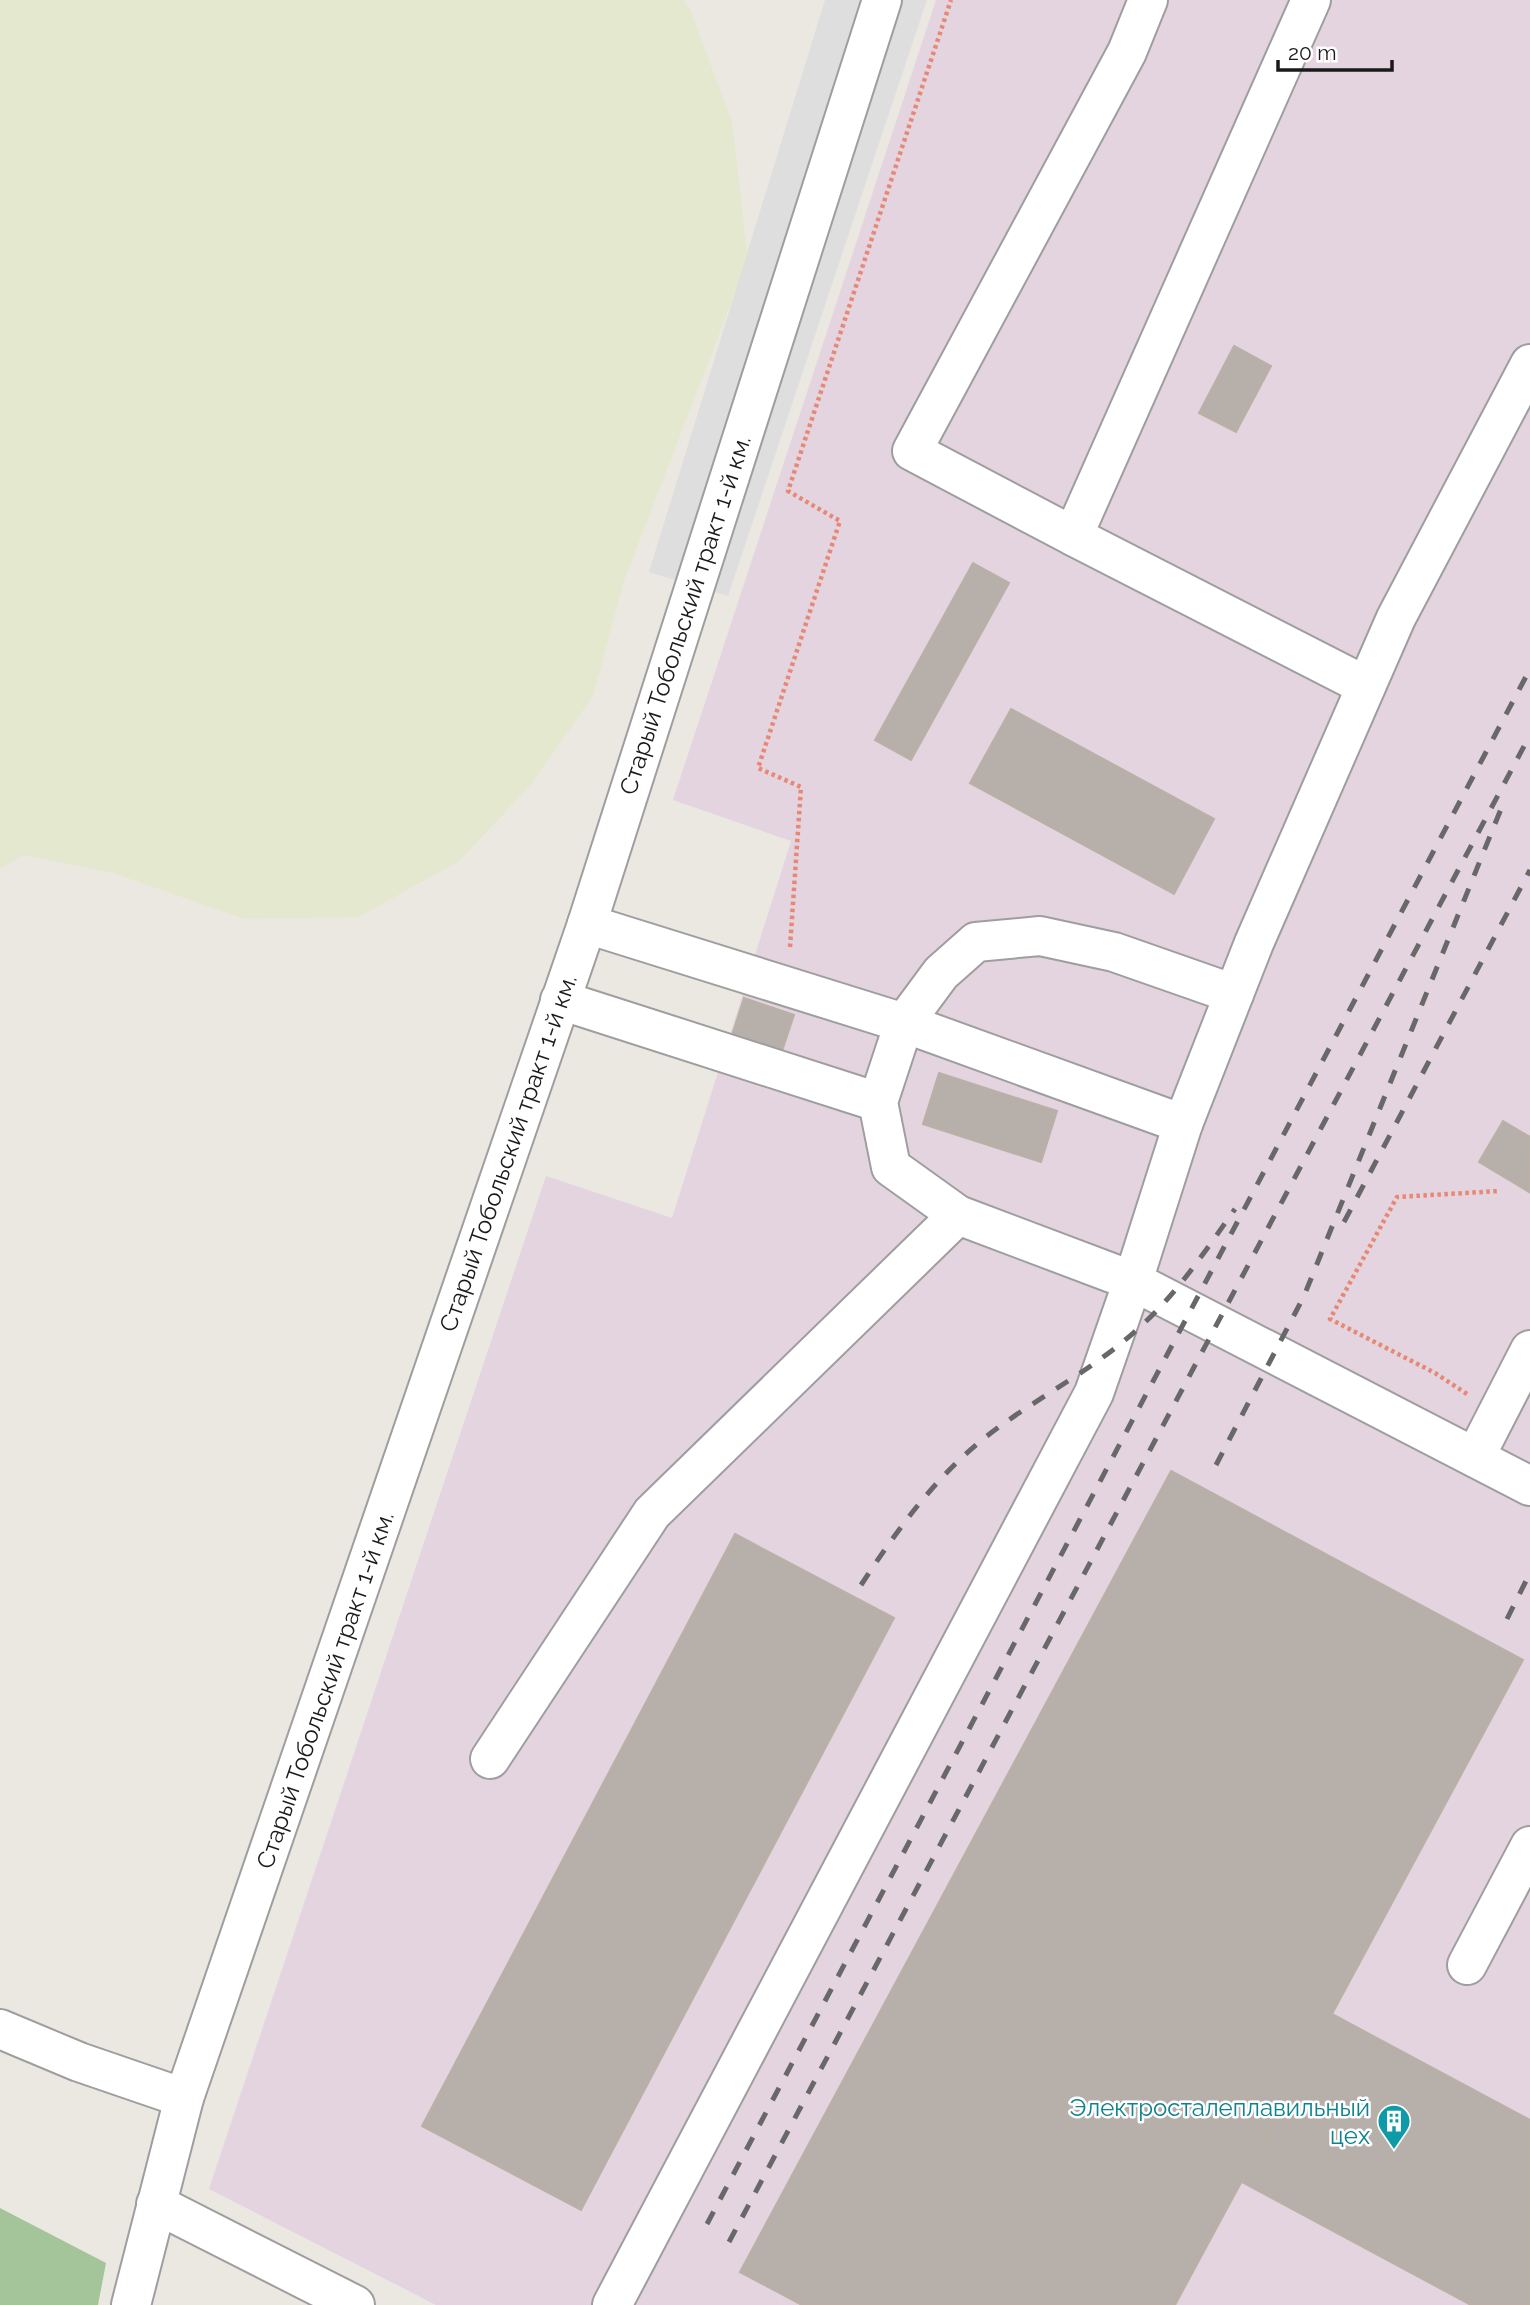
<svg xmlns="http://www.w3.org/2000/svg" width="1530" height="2305" viewBox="0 0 1530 2305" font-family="Raleway,sans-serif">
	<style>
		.industrial { fill: #e3d4df }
		.farmland { fill: #e4e8ce }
		.forest { fill: #a4c59a }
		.parking { fill: #dedede }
		.building { fill: #b7b0aa; stroke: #bab0a5; stroke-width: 2 }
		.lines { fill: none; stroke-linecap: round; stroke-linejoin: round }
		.minor-casing { stroke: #9e9e9e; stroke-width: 42 }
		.path { stroke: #e78875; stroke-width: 4.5; stroke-dasharray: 3.5 3.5; stroke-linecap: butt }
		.minor { stroke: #fff; stroke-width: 38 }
		.rail { stroke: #686868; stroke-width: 5; stroke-dasharray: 14 14; stroke-linecap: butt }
		.labels { text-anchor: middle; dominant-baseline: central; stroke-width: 5; stroke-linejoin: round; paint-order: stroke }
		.street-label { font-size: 24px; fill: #1a1a1a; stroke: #fff }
		.culture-label { font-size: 24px; fill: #0d838f; stroke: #fff; text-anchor: end }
	</style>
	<rect width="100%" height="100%" fill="#ebe8e1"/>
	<!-- industrial -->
	<polygon class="industrial" points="936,0 1530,0 1530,2305 436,2305 209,2189 546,1176 672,1218 791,841 673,800"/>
	<!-- farmland -->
	<polygon class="farmland" points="0,0 683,0 690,9 732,122 748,259 624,581 593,696 530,786 459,861 359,917 245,919 113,873 24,855 0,869"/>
	<!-- forest -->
	<polygon class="forest" points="0,2208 106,2263 98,2305 0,2305"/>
	<!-- parking -->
	<polygon class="parking" points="825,0 927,0 728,596 649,572"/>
	<!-- building -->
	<g class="building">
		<polygon points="1234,346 1271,366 1236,432 1199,413"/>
		<polygon points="973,563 1009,583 911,760 875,740"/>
		<polygon points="1011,709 1214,819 1174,894 970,783"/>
		<polygon points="744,998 794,1015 782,1051 732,1035"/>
		<polygon points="939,1073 1057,1111 1041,1162 923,1124"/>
		<polygon points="1503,1121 1530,1137 1529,1192 1479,1162"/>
		<polygon points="1171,1471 1523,1660 1175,2305 802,2305 740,2272"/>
		<polygon points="735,1534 894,1618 581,2210 422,2126"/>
		<polygon points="1332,2014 1530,2120 1530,2305 1471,2305 1242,2182"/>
	</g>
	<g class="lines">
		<defs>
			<g id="minor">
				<polyline points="1311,0 1073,536 1366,686"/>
				<polyline points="1073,536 912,451 1127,52 1148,0"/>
				<polyline points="587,924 904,1023 1183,1124"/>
				<polyline points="1234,994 1114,952 1040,936 976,942 941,973 904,1023 878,1102 891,1167 958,1215 1133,1281 1530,1486"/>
				<polyline points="560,1000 878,1102"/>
				<polyline points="1475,1457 1530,1350"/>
				<polyline points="490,1759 652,1513 958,1215"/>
				<polyline points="1467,1965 1530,1846"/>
				<polyline points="0,2029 79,2062 184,2098"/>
				<polyline points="156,2204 355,2305"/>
				<polyline points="131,2305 184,2098 587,924 882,0"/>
				<polyline points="612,2305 1094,1393 1133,1281 1183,1124 1254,943 1396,618 1530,364"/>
			</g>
		</defs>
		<!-- minor casing -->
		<use href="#minor" class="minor-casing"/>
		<!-- path -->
		<g class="path">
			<polyline points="790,947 801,787 758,768 840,521 788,491 951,0"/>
			<polyline points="1467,1394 1435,1373 1330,1319 1397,1197 1499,1191"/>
		</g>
		<!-- minor -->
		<use href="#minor" class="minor"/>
		<!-- rail -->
		<g class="rail">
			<polyline points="1344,1222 1530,870"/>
			<polyline points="1216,1465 1304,1296 1503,804"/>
			<path d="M861 1585C897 1530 935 1477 987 1436 1037 1397 1096 1369 1142 1325 1179 1291 1206 1250 1235 1209"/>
			<polyline points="1507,1619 1530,1573"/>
			<polyline points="707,2224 1530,669"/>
			<polyline points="729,2242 1530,735"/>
		</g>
	</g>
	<!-- icons -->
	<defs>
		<symbol id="building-pin" viewBox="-11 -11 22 30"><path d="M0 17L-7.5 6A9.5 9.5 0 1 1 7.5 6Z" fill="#0f9aa8" stroke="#fff"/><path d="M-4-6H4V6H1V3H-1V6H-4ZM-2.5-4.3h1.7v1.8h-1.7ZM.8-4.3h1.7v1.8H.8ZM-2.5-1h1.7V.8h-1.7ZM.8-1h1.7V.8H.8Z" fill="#fff"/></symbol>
	</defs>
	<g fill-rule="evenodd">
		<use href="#building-pin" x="1375" y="2102" width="38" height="52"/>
	</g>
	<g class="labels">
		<!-- street labels -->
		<g class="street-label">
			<text transform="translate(685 615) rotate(-72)">Старый Тобольский тракт 1-й км.</text>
			<text transform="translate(508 1153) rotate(-71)">Старый Тобольский тракт 1-й км.</text>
			<text transform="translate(325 1690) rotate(-71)">Старый Тобольский тракт 1-й км.</text>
		</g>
		<!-- culture labels -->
		<g class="culture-label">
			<text x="1370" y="2107">Электросталеплавильный<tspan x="1370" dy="28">цех</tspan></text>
		</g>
	</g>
	<!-- scale -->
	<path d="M1278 60v10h114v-10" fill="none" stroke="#1a1a1a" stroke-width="3.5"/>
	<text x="1288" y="60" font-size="21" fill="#1a1a1a" stroke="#ffffff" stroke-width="5" paint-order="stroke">20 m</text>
</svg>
